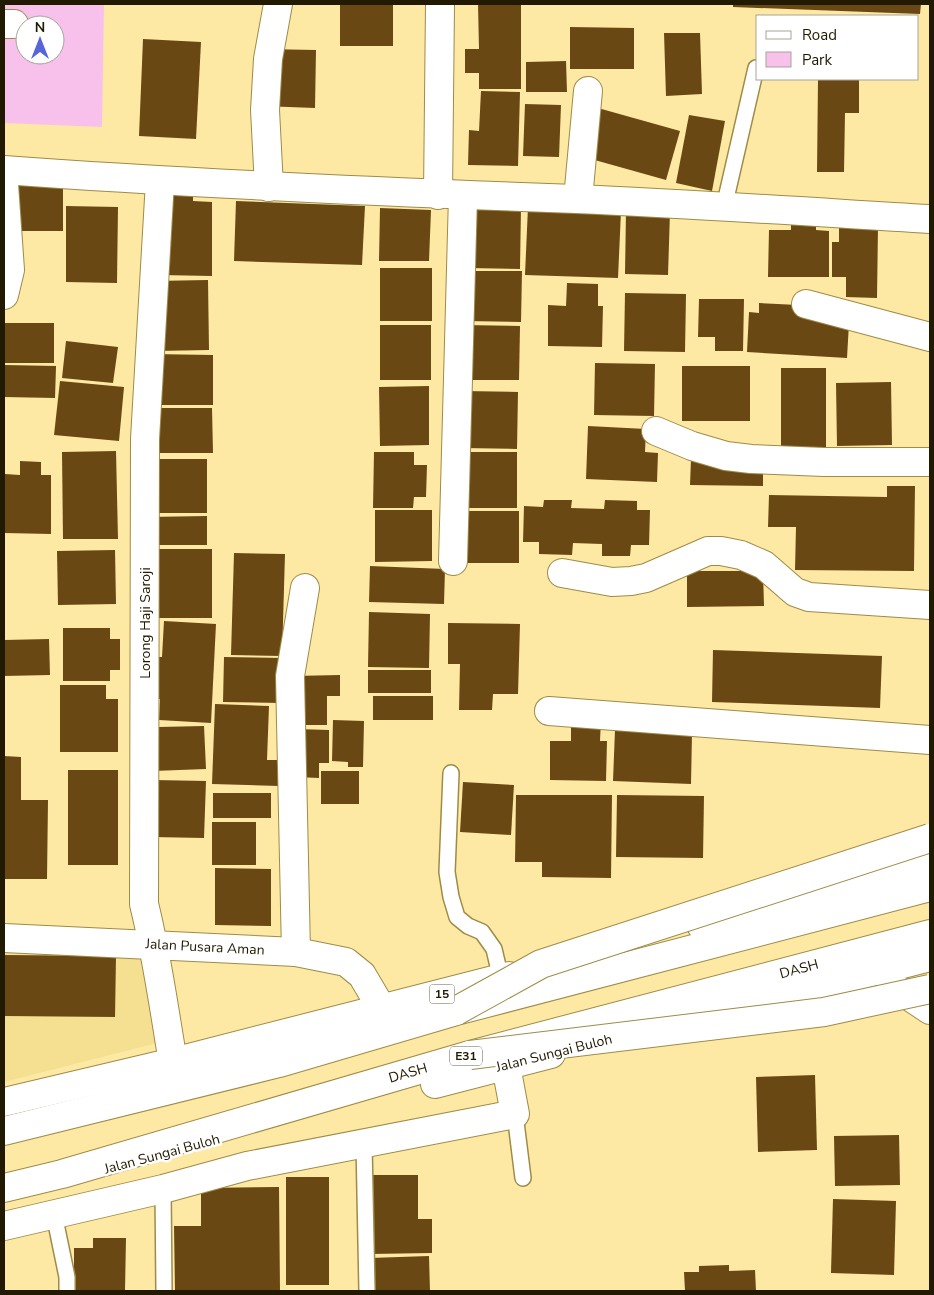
<svg xmlns="http://www.w3.org/2000/svg" width="934" height="1295" viewBox="0 0 934 1295" font-family="'Nunito Sans',sans-serif">
	<style>
		.built { fill: #f5df91 }
		.green { fill: #f8c1ec; fill-rule: evenodd }
		.building { fill: #6a4813 }
		.lines { fill: none; stroke-linecap: round; stroke-linejoin: round }
		.lane-casing { stroke: #9e8b48; stroke-width: 18 }
		.street-casing { stroke: #9e8b48; stroke-width: 30 }
		.highway-casing { stroke: #9e8b48; stroke-width: 30 }
		.lane { stroke: #fff; stroke-width: 15 }
		.street { stroke: #fff; stroke-width: 28 }
		.highway { stroke: #fff; stroke-width: 28 }
		.highway-bridge-casing { stroke: #9e8b48; stroke-width: 30; stroke-linecap: butt }
		.highway-bridge { stroke: #fff; stroke-width: 28 }
		.labels { text-anchor: middle; dominant-baseline: central; stroke-width: 5; stroke-linejoin: round; paint-order: stroke }
		.shield { fill: #fff; stroke: #645e4c; stroke-width: 1 }
		.shield-label { font-size: 12px; font-weight: bold; fill: #211900 }
		.street-label { font-size: 14px; fill: #211900; stroke: #fff }
	</style>
	<rect width="100%" height="100%" fill="#fde9a3"/>
	<!-- built -->
	<polygon class="built" points="4,945 145,953 161,1042 4,1082"/>
	<!-- green -->
	<path class="green" d="M4 4H104L102 127 4 123ZM25 25H55V55H25Z"/>
	<!-- building -->
	<g class="building">
		<rect x="340" y="4" width="53" height="42"/>
		<polygon points="478,4 521,4 521,89 479,89 479,73 465,73 465,49 479,49"/>
		<polygon points="733,4 921,4 920,14 733,7"/>
		<polygon points="570,27 634,28 634,69 570,69"/>
		<polygon points="664,33 700,33 702,94 666,96"/>
		<polygon points="143,39 201,42 196,139 139,136"/>
		<polygon points="263,49 316,50 315,108 262,106"/>
		<polygon points="566,61 567,92 526,92 526,62"/>
		<polygon points="818,79 859,79 859,113 845,113 844,172 817,172"/>
		<polygon points="481,91 520,92 518,166 468,165 469,130 479,131"/>
		<polygon points="525,104 561,105 559,157 523,156"/>
		<polygon points="598,108 680,131 666,180 584,157"/>
		<polygon points="689,115 725,121 712,191 676,183"/>
		<rect x="13" y="182" width="50" height="49"/>
		<polygon points="161,185 193,186 193,201 212,202 212,276 160,275"/>
		<polygon points="236,201 365,206 362,265 234,261"/>
		<polygon points="66,206 118,207 117,283 66,282"/>
		<polygon points="469,206 521,207 520,269 468,268"/>
		<polygon points="528,207 621,211 618,278 525,275"/>
		<polygon points="380,208 431,210 429,261 379,261"/>
		<polygon points="626,211 670,212 668,275 625,274"/>
		<polygon points="791,223 816,223 816,230 829,231 829,277 768,277 769,230 791,230"/>
		<polygon points="839,226 878,227 877,298 846,297 846,277 832,277 832,242 839,242"/>
		<rect x="380" y="268" width="52" height="53"/>
		<polygon points="465,271 522,271 521,322 465,321"/>
		<polygon points="208,280 209,350 156,351 154,281"/>
		<polygon points="567,283 598,284 598,306 603,306 602,347 548,346 548,305 566,306"/>
		<polygon points="625,293 686,294 685,352 624,351"/>
		<polygon points="699,299 744,299 743,351 715,351 715,337 698,337"/>
		<polygon points="759,303 818,306 817,322 849,323 847,358 747,352 749,312 759,313"/>
		<rect x="4" y="323" width="50" height="40"/>
		<rect x="380" y="325" width="51" height="55"/>
		<polygon points="463,325 520,326 519,380 463,380"/>
		<polygon points="66,341 118,347 113,383 62,378"/>
		<polygon points="151,354 213,355 213,405 151,405"/>
		<polygon points="595,363 655,364 654,416 594,415"/>
		<polygon points="4,365 56,366 55,398 4,397"/>
		<rect x="682" y="366" width="68" height="55"/>
		<rect x="781" y="368" width="45" height="80"/>
		<polygon points="60,381 124,387 119,441 54,435"/>
		<polygon points="891,382 892,445 837,446 836,383"/>
		<polygon points="429,386 429,445 380,446 379,387"/>
		<polygon points="463,391 518,392 517,449 462,448"/>
		<polygon points="148,408 212,408 213,453 148,453"/>
		<polygon points="588,426 646,429 645,452 658,453 657,482 586,479"/>
		<polygon points="116,451 118,539 63,539 62,452"/>
		<polygon points="374,452 414,452 414,465 427,465 426,497 414,497 413,508 373,508"/>
		<rect x="461" y="452" width="56" height="56"/>
		<polygon points="145,459 207,459 207,513 146,513"/>
		<polygon points="691,459 763,459 763,486 690,485"/>
		<polygon points="20,461 41,462 41,475 51,475 51,534 4,533 5,474 20,475"/>
		<polygon points="887,486 915,486 914,571 795,570 796,527 768,527 769,495 887,497"/>
		<polygon points="544,500 572,500 571,508 604,509 605,500 637,501 637,510 650,510 649,545 631,545 630,556 602,556 602,544 573,543 572,555 539,554 539,542 523,542 524,506 543,507"/>
		<polygon points="375,510 432,510 432,561 375,562"/>
		<polygon points="458,511 519,511 519,563 457,563"/>
		<polygon points="207,516 207,545 149,545 148,517"/>
		<rect x="150" y="549" width="62" height="69"/>
		<polygon points="115,550 116,604 58,605 57,551"/>
		<polygon points="234,553 285,554 282,656 231,655"/>
		<polygon points="370,566 445,569 444,604 369,602"/>
		<polygon points="687,571 763,571 764,606 687,607"/>
		<polygon points="369,612 430,614 429,668 368,667"/>
		<polygon points="164,621 216,624 211,723 159,720 160,699 149,699 151,657 162,657"/>
		<polygon points="448,623 520,624 518,694 493,694 492,710 459,710 460,664 448,664"/>
		<polygon points="63,628 110,628 110,639 120,639 120,670 110,670 110,681 63,681"/>
		<polygon points="49,639 50,675 4,676 4,640"/>
		<polygon points="713,650 882,656 880,708 712,702"/>
		<polygon points="224,657 282,658 281,703 223,702"/>
		<rect x="368" y="670" width="63" height="23"/>
		<polygon points="340,675 340,696 327,696 327,725 293,725 293,676"/>
		<polygon points="60,685 106,685 106,699 118,699 118,752 60,752"/>
		<rect x="373" y="696" width="60" height="24"/>
		<polygon points="215,704 269,706 267,760 280,760 279,786 212,784"/>
		<polygon points="333,720 364,721 363,767 348,767 348,762 332,761"/>
		<polygon points="601,720 600,741 607,741 606,781 550,780 550,741 571,741 571,727 581,727"/>
		<polygon points="204,726 206,769 153,771 152,741 159,740 159,727"/>
		<polygon points="296,729 329,730 329,763 319,763 319,778 296,777"/>
		<polygon points="615,730 692,733 691,784 613,781"/>
		<polygon points="4,756 21,757 21,800 48,800 47,879 4,879"/>
		<rect x="68" y="770" width="50" height="95"/>
		<rect x="321" y="771" width="38" height="33"/>
		<polygon points="154,780 206,781 204,838 152,837"/>
		<polygon points="463,782 514,785 511,835 460,832"/>
		<rect x="213" y="793" width="58" height="25"/>
		<polygon points="516,795 612,795 611,878 542,877 542,862 515,862"/>
		<polygon points="617,795 704,796 703,858 616,857"/>
		<rect x="212" y="822" width="44" height="43"/>
		<polygon points="215,868 271,869 271,926 215,925"/>
		<polygon points="4,955 116,956 115,1017 4,1016"/>
		<polygon points="815,1075 817,1150 758,1152 756,1077"/>
		<polygon points="899,1135 900,1185 835,1186 834,1136"/>
		<polygon points="370,1175 418,1175 418,1219 432,1219 432,1253 370,1254"/>
		<rect x="286" y="1177" width="43" height="108"/>
		<polygon points="279,1187 280,1291 175,1291 174,1226 201,1226 201,1188"/>
		<polygon points="833,1199 896,1201 894,1275 831,1273"/>
		<polygon points="93,1238 126,1238 125,1291 74,1291 74,1248 93,1248"/>
		<polygon points="429,1256 430,1291 370,1291 370,1258"/>
		<polygon points="729,1265 729,1271 755,1270 756,1291 685,1291 684,1272 699,1272 699,1266"/>
	</g>
	<g class="lines">
		<defs>
			<g id="lane">
				<polyline points="724,207 756,68"/>
				<polyline points="451,773 447,872 451,897 457,917 468,926 482,932 494,949 501,979"/>
				<polyline points="515,1114 523,1178"/>
				<polyline points="364,1144 367,1291"/>
				<polyline points="163,1189 164,1291"/>
				<polyline points="54,1214 67,1277 67,1291"/>
			</g>
			<g id="street">
				<polyline points="4,24 14,24"/>
				<path d="M4 170C195 184 385 192 576 199 694 204 812 212 930 219"/>
				<path d="M160 181 145 439 144 904C157 956 164 1009 173 1062"/>
				<polyline points="4,184 10,270 4,295"/>
				<polyline points="269,187 265,110 268,59 278,4"/>
				<polyline points="438,195 440,4"/>
				<polyline points="578,199 588,91"/>
				<polyline points="806,304 930,337"/>
				<polyline points="656,431 692,446 726,456 751,459 824,462 930,462"/>
				<polyline points="453,561 463,196"/>
				<polyline points="562,573 612,582 631,581 646,578 708,551 721,551 741,555 764,565 795,592 809,597 930,605"/>
				<polyline points="549,711 930,740"/>
				<polyline points="4,938 296,952 346,962 362,975 382,1009"/>
				<polyline points="296,952 290,676 305,588"/>
				<polyline points="4,1226 163,1189 247,1166 515,1114 506,1066"/>
			</g>
			<g id="highway">
				<polyline points="701,925 878,877 930,865"/>
				<polyline points="891,987 906,994 930,1010"/>
				<polyline points="685,1020 930,957"/>
				<polyline points="435,1084 551,1054"/>
				<polyline points="4,1102 173,1062 509,976"/>
				<polyline points="4,1131 279,1063 456,1011 930,887"/>
				<polyline points="4,1188 62,1174 470,1055 930,934"/>
			</g>
		</defs>
		<!-- lane casing -->
		<use href="#lane" class="lane-casing"/>
		<!-- street casing -->
		<use href="#street" class="street-casing"/>
		<!-- highway casing -->
		<use href="#highway" class="highway-casing"/>
		<!-- lane -->
		<use href="#lane" class="lane"/>
		<!-- street -->
		<use href="#street" class="street"/>
		<!-- highway -->
		<use href="#highway" class="highway"/>
		<defs>
			<g id="highway-bridge">
				<polyline points="456,1011 541,964 930,838"/>
				<polyline points="470,1055 824,1012 930,989"/>
			</g>
		</defs>
		<!-- highway-bridge casing -->
		<use href="#highway-bridge" class="highway-bridge-casing"/>
		<!-- highway-bridge -->
		<use href="#highway-bridge" class="highway-bridge"/>
	</g>
	<g class="labels">
		<!-- shield labels -->
		<g class="shield">
			<rect x="429.5" y="984.5" width="25" height="19" rx="4"/>
			<rect x="450" y="1046.5" width="32" height="19" rx="4"/>
		</g>
		<g class="shield-label">
			<text x="442" y="994">15</text>
			<text x="466" y="1056">E31</text>
		</g>
		<!-- street labels -->
		<g class="street-label">
			<text transform="translate(145 623) rotate(-90)">Lorong Haji Saroji</text>
			<text transform="translate(205 947) rotate(3)">Jalan Pusara Aman</text>
			<text transform="translate(799 969) rotate(-15)">DASH</text>
			<text transform="translate(554 1053) rotate(-14)">Jalan Sungai Buloh</text>
			<text transform="translate(408 1073) rotate(-16)">DASH</text>
			<text transform="translate(162 1154) rotate(-15)">Jalan Sungai Buloh</text>
		</g>
	</g>
	<!-- border -->
	<rect width="934" height="1295" fill="none" stroke="#211900" stroke-width="10"/>
	<!-- legend -->
	<rect x="756" y="15" width="162" height="65" fill="#ffffff" stroke="#a6a399"/>
	<rect x="766" y="31" width="25" height="8" fill="#ffffff" stroke="#a6a399"/>
	<text x="802" y="40" font-size="15" fill="#211900">Road</text>
	<rect x="766" y="52" width="25" height="15" fill="#f8c1ec" stroke="#a6a399"/>
	<text x="802" y="65" font-size="15" fill="#211900">Park</text>
	<!-- north arrow -->
	<g transform="translate(40 40)"><circle r="24" fill="#ffffff" stroke="#a6a399"/>
	<path d="M0-4L9 19L0 12L-9 19Z" fill="#5764db"/>
	<text y="-8" font-size="14" font-weight="bold" text-anchor="middle" fill="#211900">N</text>
	</g>
</svg>
